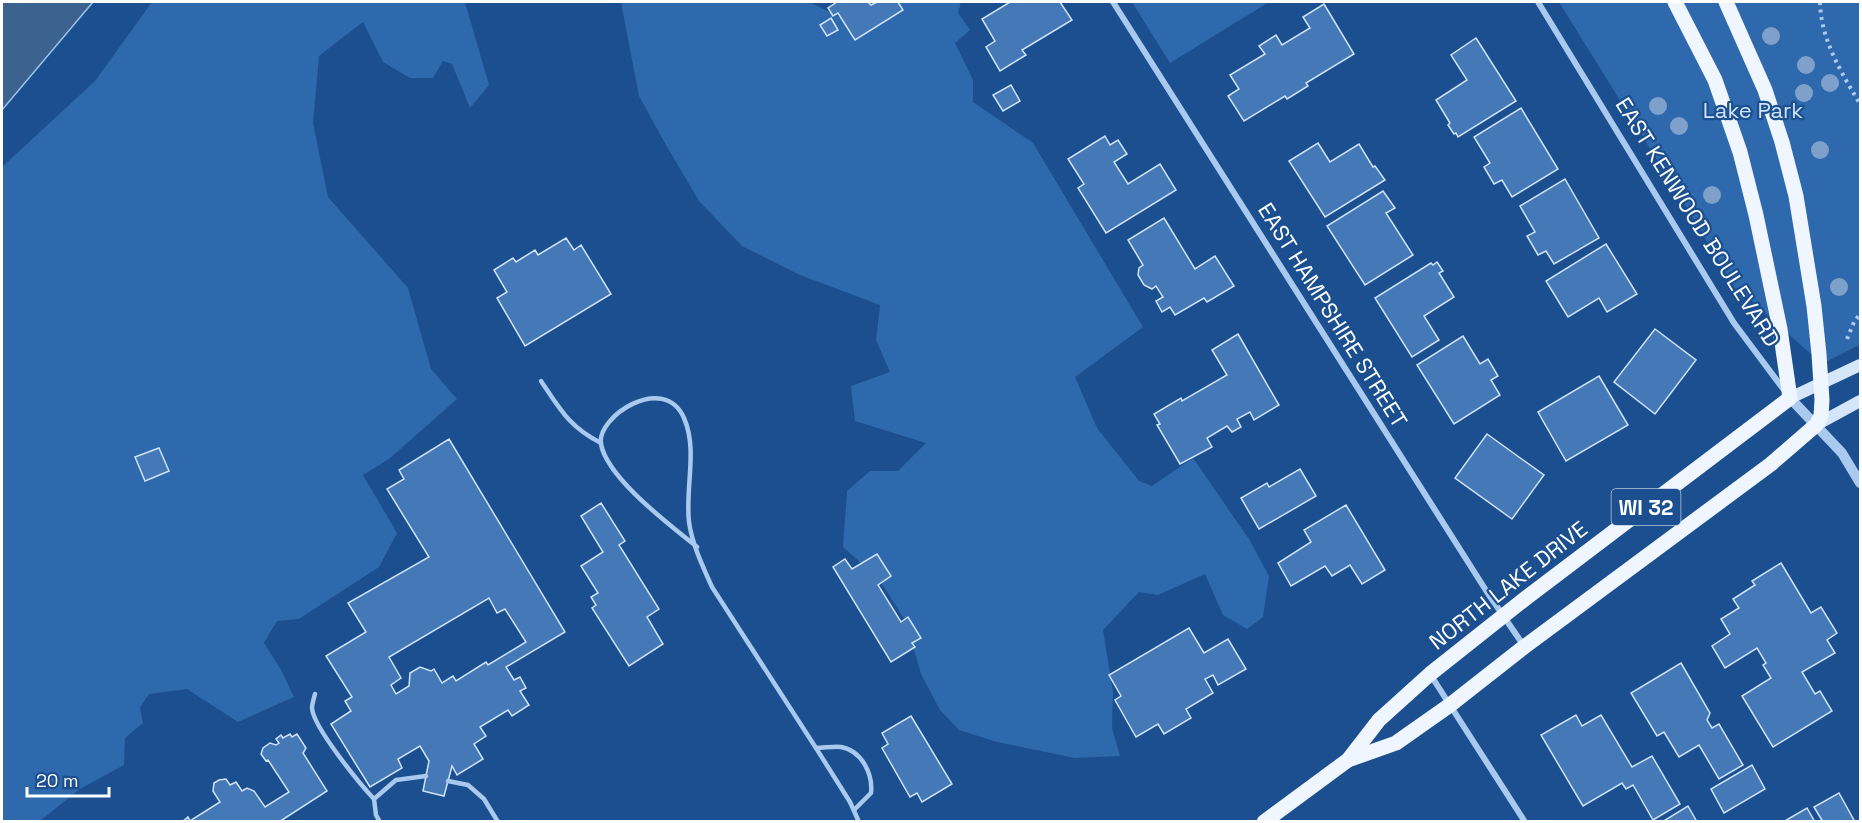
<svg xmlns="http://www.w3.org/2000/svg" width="1862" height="823" viewBox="0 0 1862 823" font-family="'Space Grotesk',sans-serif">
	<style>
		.green { fill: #2e69ad }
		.water { fill: #3c6290; stroke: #9cc4f0; stroke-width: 1.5 }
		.building { fill: #4478b7; stroke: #cfe3fa; stroke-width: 1.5; fill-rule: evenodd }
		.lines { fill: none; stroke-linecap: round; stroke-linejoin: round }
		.path { stroke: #a9c9ee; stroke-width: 4; stroke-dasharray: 3 4.5; stroke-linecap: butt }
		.service { stroke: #a9c9ee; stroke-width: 4.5 }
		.minor { stroke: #a9c9ee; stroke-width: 6 }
		.tertiary { stroke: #a9c9ee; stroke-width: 10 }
		.secondary { stroke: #d6e6fa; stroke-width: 12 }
		.primary { stroke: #f0f6ff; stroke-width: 15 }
		.tree { fill: #7ea0ca }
		.labels { text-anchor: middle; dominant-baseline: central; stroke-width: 4.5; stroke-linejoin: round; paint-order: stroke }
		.shield { fill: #1b4f8f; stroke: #bbcadd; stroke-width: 1.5 }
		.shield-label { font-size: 21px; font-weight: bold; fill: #fff }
		.park-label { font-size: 22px; fill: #cfe3fa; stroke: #1b4f8f }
		.street-label { font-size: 22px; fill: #fff; stroke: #1b4f8f }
	</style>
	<rect width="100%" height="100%" fill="#1b4f8f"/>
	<!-- green -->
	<g class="green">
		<polygon points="152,2 465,2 489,85 470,108 452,64 443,61 433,78 410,78 383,62 363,22 319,56 313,123 328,197 408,288 431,369 457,399 389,459 363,475 397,533 379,567 299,619 277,621 264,643 281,670 294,697 238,722 187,689 149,694 140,707 143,723 125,738 124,765 80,789 40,821 2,822 2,167 95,81"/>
		<polygon points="622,2 809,2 842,18 875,2 961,2 958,13 970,30 955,43 973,80 973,102 1033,143 1143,327 1075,377 1097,428 1139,481 1152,486 1193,458 1249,539 1269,576 1263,617 1247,629 1223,615 1205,574 1158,595 1139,592 1103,630 1113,692 1112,728 1120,756 1075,758 997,742 959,730 940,710 921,674 906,622 879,579 843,547 847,491 870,471 898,471 926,443 855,421 851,386 890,372 876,340 880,305 800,275 742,246 699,201 666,145 639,96 622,8"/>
		<polygon points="1132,2 1269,2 1170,63"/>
		<polygon points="1559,2 1860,2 1860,346 1857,346 1822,364 1746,296 1742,300 1696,223"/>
	</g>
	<!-- water -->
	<polygon class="water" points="2,2 93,2 2,110"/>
	<!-- building -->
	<g class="building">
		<polygon points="837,2 868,2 871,5 877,2 898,2 903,10 855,40 838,13 833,16 828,8"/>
		<polygon points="1010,2 1060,2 1072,20 1022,50 1026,55 1000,71 986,47 995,41 982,19"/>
		<polygon points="1324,4 1354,54 1306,83 1308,86 1287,99 1285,96 1244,121 1228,96 1239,89 1230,75 1265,54 1259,46 1276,35 1282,45 1310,28 1303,17"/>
		<polygon points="831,18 838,30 827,36 820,25"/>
		<polygon points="1476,38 1516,101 1458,137 1456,133 1454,134 1448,125 1450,123 1436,100 1467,80 1451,55"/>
		<polygon points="1011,85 1020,101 1003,111 993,95"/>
		<polygon points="1521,108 1558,169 1512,197 1502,180 1494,184 1484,167 1490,163 1474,137"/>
		<polygon points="1105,136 1110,145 1118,140 1127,154 1114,162 1128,184 1160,164 1176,190 1106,233 1078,188 1084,184 1068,159"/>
		<polygon points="1318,143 1330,162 1359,144 1373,167 1375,166 1385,180 1325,217 1289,161"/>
		<polygon points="1565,179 1599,238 1554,264 1546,251 1538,255 1527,236 1535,232 1520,206"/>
		<polygon points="1383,191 1395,208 1386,213 1413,255 1365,285 1327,226"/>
		<polygon points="1164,218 1195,269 1215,256 1234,286 1207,302 1204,298 1175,315 1170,307 1162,312 1156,301 1163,297 1156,286 1152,289 1144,285 1138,275 1139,268 1143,265 1128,240"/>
		<polygon points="566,238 574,250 581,245 611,294 525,346 497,298 507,292 494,270 513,258 516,262 535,250 538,255"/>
		<polygon points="1606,244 1637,294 1607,312 1599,298 1568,317 1546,281"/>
		<polygon points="1437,262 1443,271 1439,273 1454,297 1424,316 1439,340 1412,357 1375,298 1431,263 1433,265"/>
		<polygon points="1655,329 1696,360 1655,414 1614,382"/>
		<polygon points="1238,334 1279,405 1254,420 1250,412 1237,419 1241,427 1232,432 1227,426 1207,438 1212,447 1180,464 1157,425 1160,424 1154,414 1181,398 1182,401 1227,375 1212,350"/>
		<polygon points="1463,336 1480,364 1488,359 1498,376 1491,380 1500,395 1454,424 1417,365"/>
		<polygon points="1599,376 1628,425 1566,461 1538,412"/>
		<polygon points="1487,434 1544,475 1512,519 1455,478"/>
		<path d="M449 439 565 632 506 667 514 680 520 677 526 688 520 691 529 705 512 716 508 710 480 727 486 736 474 744 483 759 457 775 452 766 444 796 423 791 429 761 420 746 398 759 402 768 370 787 331 724 351 711 345 701 352 697 326 656 366 632 348 603 429 557 387 489 404 479 399 470ZM489 598 497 613 505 609 526 642 488 665 486 662 456 681 453 676 442 683 434 669 431 671 420 667 410 673 409 686 396 694 391 685 401 678 389 657Z"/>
		<polygon points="159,448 169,471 145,481 135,457"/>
		<polygon points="1300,469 1316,496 1259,529 1241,498 1267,483 1269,487"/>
		<polygon points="601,503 625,541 619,545 659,609 647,617 663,644 629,666 592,608 596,605 591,597 598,593 581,566 603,552 581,516"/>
		<polygon points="1346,505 1385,570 1362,584 1350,565 1332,576 1325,566 1291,586 1278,563 1311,542 1304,530"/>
		<polygon points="877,554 891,576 878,585 901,622 908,617 921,638 912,643 915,647 891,662 833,567 845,559 852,569"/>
		<polygon points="1781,563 1811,613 1821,607 1837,633 1827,640 1835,653 1802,672 1815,694 1820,691 1832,711 1773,747 1742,696 1771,678 1763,665 1766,663 1757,648 1725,668 1712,646 1730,634 1721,619 1739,608 1733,599 1755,585 1752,581"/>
		<polygon points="1189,628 1204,653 1228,639 1246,669 1218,685 1213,675 1205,679 1213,693 1186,709 1191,718 1164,734 1158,724 1136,737 1115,700 1121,696 1109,675"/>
		<polygon points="1681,663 1710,713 1707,720 1712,728 1719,724 1743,765 1719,779 1699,745 1679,757 1664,732 1657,736 1631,693"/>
		<polygon points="1576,715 1582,726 1601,715 1632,767 1652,756 1680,804 1653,820 1633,785 1626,789 1622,783 1583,806 1541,735"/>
		<polygon points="911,716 952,784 922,802 917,793 910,797 882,748 888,744 882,733"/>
		<polygon points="290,734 292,737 297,734 306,748 303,753 327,791 279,822 182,822 188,817 190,821 220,802 213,791 214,783 219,780 226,779 230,785 236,782 242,791 247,788 254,791 265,807 289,792 268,760 266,761 261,754 263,748 270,743 276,745 279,743 276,739 281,735 283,738"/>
		<polygon points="1752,765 1765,789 1724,813 1711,789"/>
		<polygon points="1839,793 1855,822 1823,822 1814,807"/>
		<polygon points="1688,806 1697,822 1662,822"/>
		<polygon points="1807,808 1815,822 1783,822"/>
	</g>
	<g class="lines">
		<!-- path -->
		<g class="path">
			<path d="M1820 2C1821 40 1841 72 1860 104"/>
			<polyline points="1847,339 1854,322 1860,314"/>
		</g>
		<!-- service -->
		<g class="service">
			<path d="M541 381C560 409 569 427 601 443"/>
			<path d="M697 547C670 525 607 478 601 444 596 417 664 372 684 418 698 450 685 488 689 522 692 544 703 567 712 587L816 748 850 802 859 822"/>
			<path d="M315 694C314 698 312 704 312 708 313 727 360 784 374 799"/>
			<path d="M816 748C824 748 834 746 841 747 862 751 873 774 871 793L854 810"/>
			<polyline points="448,781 468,785 484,799 498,822"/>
			<polyline points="380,822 376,815 374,799 396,780 426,776"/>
		</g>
		<!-- minor -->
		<g class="minor">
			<polyline points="1113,2 1487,592 1524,646"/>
			<polyline points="1538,2 1734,323 1784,390"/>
			<polyline points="1430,674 1525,822"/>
		</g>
		<!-- tertiary -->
		<polyline class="tertiary" points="1790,398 1842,453 1860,483"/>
		<!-- secondary -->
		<g class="secondary">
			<polyline points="1790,398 1860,365"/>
			<polyline points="1816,425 1860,401"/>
		</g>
		<!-- primary -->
		<g class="primary">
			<polyline points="1348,760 1396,743 1450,705 1524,647 1771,464 1816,425 1821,416 1822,400 1819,354 1814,306 1796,196 1782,142 1765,90 1726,2"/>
			<polyline points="1264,822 1348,760 1379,720 1430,674 1526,598 1790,398 1780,329 1756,215 1740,152 1715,80 1675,2"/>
		</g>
	</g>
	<!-- trees -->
	<g class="tree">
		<circle cx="1771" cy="36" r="9"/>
		<circle cx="1806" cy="65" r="9"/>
		<circle cx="1830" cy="83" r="9"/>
		<circle cx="1804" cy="93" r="9"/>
		<circle cx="1658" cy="106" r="9"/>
		<circle cx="1679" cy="126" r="9"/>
		<circle cx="1820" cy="150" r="9"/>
		<circle cx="1712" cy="195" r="9"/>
		<circle cx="1839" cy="287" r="9"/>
	</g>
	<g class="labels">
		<!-- shield labels -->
		<rect class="shield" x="1611.5" y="489" width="69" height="36" rx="4.5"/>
		<g class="shield-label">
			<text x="1646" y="507">WI 32</text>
		</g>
		<!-- park labels -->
		<g class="park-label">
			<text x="1753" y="110">Lake Park</text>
		</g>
		<!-- street labels -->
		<g class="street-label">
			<text transform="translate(1698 222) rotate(58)">EAST KENWOOD BOULEVARD</text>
			<text transform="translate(1333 315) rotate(58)">EAST HAMPSHIRE STREET</text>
			<text transform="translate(1508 585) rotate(-38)">NORTH LAKE DRIVE</text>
		</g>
	</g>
	<!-- border -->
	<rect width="1862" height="823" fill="none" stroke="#ffffff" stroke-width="6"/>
	<!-- scale -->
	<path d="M27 787v9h82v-9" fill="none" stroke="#ffffff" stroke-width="3"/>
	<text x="36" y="787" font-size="18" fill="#ffffff" stroke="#1b4f8f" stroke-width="4.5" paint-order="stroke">20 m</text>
</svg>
